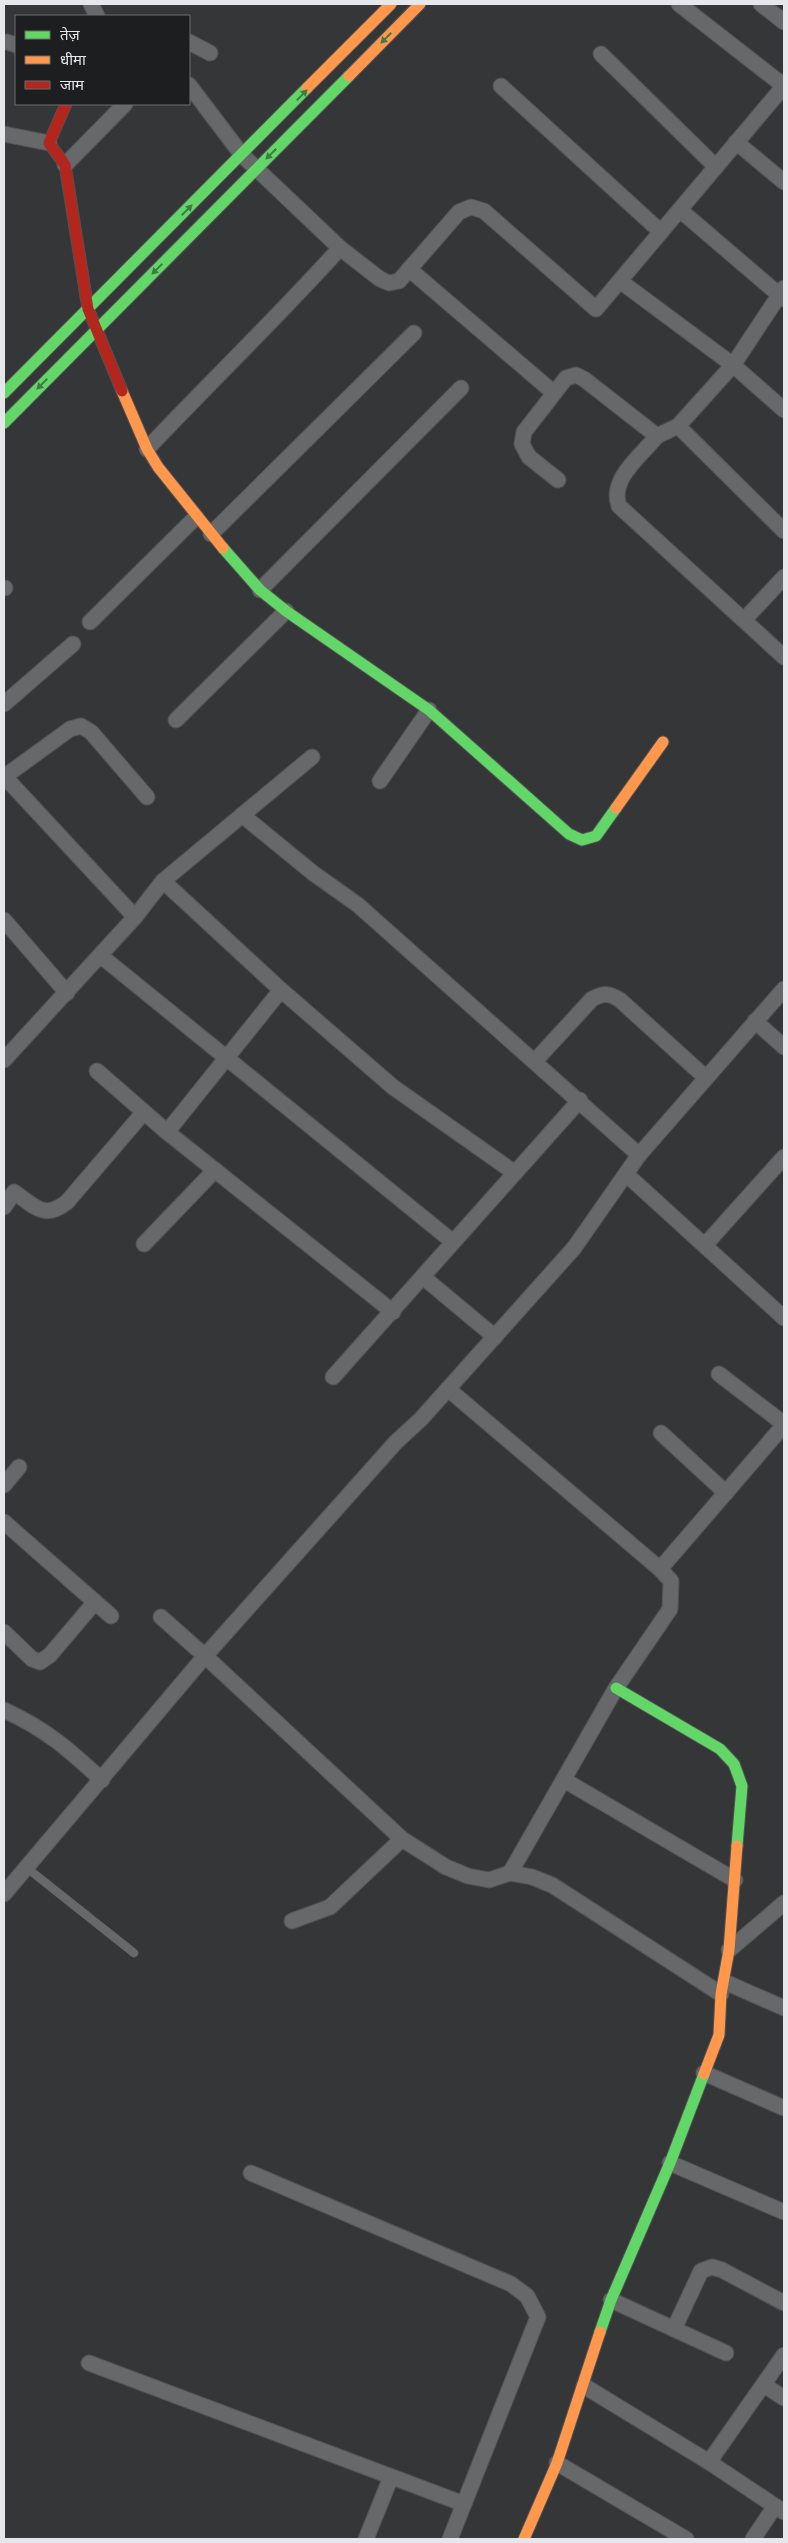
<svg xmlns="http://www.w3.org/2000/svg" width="788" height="2543" viewBox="0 0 788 2543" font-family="Inter,'Noto Sans Devanagari',sans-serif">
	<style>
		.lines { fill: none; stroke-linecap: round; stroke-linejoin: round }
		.lane-casing { stroke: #515354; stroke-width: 9 }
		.street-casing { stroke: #515354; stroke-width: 17 }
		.fast-casing { stroke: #515354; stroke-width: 13 }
		.slow-casing { stroke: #515354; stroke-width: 13 }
		.jam-casing { stroke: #515354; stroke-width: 13 }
		.lane { stroke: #676869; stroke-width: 8 }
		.street { stroke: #676869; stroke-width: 15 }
		.fast { stroke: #63d668; stroke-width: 11 }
		.slow { stroke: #ff974d; stroke-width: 11 }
		.jam { stroke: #b3261e; stroke-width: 11 }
		.oneway { fill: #407a44 }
	</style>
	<rect width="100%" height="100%" fill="#343638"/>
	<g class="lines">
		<defs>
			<polyline id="lane" points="27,1868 134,1953"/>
			<g id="street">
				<polyline points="91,4 97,16"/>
				<polyline points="679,4 784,86"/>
				<polyline points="761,4 784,22"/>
				<polyline points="7,42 16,45"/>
				<polyline points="189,42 210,53"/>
				<polyline points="601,54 716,167"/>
				<polyline points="189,85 242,155 340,248 380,279 389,283 399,281 459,212 471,207 484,211 596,309 784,86"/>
				<polyline points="501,86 661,232"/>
				<polyline points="4,134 49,143"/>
				<polyline points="736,142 784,182"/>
				<polyline points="65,165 125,104"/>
				<polyline points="680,210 784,299"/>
				<polyline points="409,269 554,393"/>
				<polyline points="620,281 733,365 784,410"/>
				<polyline points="678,426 784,531"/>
				<path d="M657 436C641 456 609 479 619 506L784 657"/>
				<path d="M147 449C211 381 278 317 340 248"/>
				<polyline points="558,480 529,457 522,444 524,432 566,378 576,375 584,379 657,436 678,426 733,365 784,288"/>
				<polyline points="211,534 414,333"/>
				<polyline points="4,588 5,588"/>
				<polyline points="260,590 461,388"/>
				<polyline points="744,620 784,577"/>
				<polyline points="90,622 196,517"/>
				<polyline points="4,704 73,644"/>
				<polyline points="176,720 286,611"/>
				<polyline points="4,776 135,917 163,881 312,757"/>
				<polyline points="4,777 70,729 81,726 91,732 147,797"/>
				<polyline points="380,781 429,710"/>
				<polyline points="242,815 313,873 358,905 639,1155"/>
				<polyline points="163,881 281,990 393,1087 515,1173"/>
				<polyline points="4,920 67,993"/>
				<polyline points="101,956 453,1242"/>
				<polyline points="755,1021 784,1047"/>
				<polyline points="4,1060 135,917"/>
				<path d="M535 1061 592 999C604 993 609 993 620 1000L705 1077"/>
				<polyline points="97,1071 167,1132 393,1312"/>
				<polyline points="167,1132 281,990"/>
				<polyline points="626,1174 784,1318"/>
				<path d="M4 1207 14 1192C36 1207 44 1220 67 1202L144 1112"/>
				<polyline points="144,1244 215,1170"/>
				<polyline points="705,1245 784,1157"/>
				<polyline points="423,1277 495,1337"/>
				<polyline points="719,1374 784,1424"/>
				<polyline points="333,1377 580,1100"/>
				<polyline points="448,1389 660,1569"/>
				<polyline points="661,1433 726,1493"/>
				<polyline points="4,1485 19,1467"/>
				<polyline points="4,1522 111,1616"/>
				<polyline points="161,1617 205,1656 396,1442 421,1419 574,1248 639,1155 784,989"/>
				<polyline points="4,1632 32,1659 40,1662 50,1655 95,1602"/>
				<path d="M4 1710C47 1730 67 1748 102 1780"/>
				<polyline points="564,1780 735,1880"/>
				<polyline points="510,1873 616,1688 670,1609 671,1581 660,1569 784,1425"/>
				<polyline points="4,1894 205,1656 402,1839 446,1867 468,1876 489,1880 510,1873 532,1877 552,1885 721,1994"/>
				<polyline points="292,1921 330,1907 402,1839"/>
				<polyline points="729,1950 784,1903"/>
				<polyline points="725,1982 784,2008"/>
				<polyline points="704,2073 784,2108"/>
				<polyline points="670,2163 784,2212"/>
				<polyline points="251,2173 511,2284 527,2296 538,2317 450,2539"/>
				<polyline points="611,2300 726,2353"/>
				<polyline points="674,2329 701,2271 712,2267 722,2270 784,2303"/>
				<polyline points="89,2363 464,2504"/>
				<polyline points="764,2385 784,2398"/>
				<polyline points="584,2386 709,2462 775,2506"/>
				<polyline points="709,2462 784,2355"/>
				<polyline points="557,2463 686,2539"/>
				<polyline points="366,2539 391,2477"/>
				<polyline points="753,2539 775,2506 784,2512"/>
			</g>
			<g id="fast">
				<polyline points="4,393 307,88"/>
				<polyline points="4,423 349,76"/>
				<polyline points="223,548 260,590 286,611 429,710 569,834 582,840 596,836 616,808"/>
				<polyline points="616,1688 720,1749 734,1764 742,1786 737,1846"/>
				<polyline points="600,2332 611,2300 670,2163 704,2074"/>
			</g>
			<g id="slow">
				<polyline points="349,76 420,4"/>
				<polyline points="307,88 391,4"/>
				<polyline points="122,391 147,449 158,467 223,548"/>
				<polyline points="616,808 663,742"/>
				<polyline points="704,2074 719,2035 721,1994 729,1950 737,1846"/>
				<polyline points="524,2539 557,2463 600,2332"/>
			</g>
			<polyline id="jam" points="66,104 49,143 65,165 88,309 122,391"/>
		</defs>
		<!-- lane casing -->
		<use href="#lane" class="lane-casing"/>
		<!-- street casing -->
		<use href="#street" class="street-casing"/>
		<!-- fast casing -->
		<use href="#fast" class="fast-casing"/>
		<!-- slow casing -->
		<use href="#slow" class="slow-casing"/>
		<!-- jam casing -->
		<use href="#jam" class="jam-casing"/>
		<!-- lane -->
		<use href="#lane" class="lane"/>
		<!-- street -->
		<use href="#street" class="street"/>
		<!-- fast -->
		<use href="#fast" class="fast"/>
		<!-- slow -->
		<use href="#slow" class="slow"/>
		<!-- jam -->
		<use href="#jam" class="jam"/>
	</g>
	<!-- one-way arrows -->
	<defs><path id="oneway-solid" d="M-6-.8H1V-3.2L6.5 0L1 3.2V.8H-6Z" transform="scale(1.25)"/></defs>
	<g class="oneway">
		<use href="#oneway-solid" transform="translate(386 38) rotate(135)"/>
		<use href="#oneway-solid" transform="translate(302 95) rotate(-46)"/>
		<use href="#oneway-solid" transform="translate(271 154) rotate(135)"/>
		<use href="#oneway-solid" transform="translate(187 210) rotate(-45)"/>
		<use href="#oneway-solid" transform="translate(157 269) rotate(135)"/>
		<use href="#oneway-solid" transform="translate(42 384) rotate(135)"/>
	</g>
	<!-- border -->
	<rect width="788" height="2543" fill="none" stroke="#e5e7ea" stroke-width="10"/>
	<!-- legend -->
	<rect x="15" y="15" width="175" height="90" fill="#1c1e1f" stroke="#6c6e70"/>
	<rect x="25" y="31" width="25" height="8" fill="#63d668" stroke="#6c6e70"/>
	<text x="60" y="40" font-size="15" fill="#e5e7ea">तेज़</text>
	<rect x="25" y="56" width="25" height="8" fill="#ff974d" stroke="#6c6e70"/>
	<text x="60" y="65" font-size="15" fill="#e5e7ea">धीमा</text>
	<rect x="25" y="81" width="25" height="8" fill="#b3261e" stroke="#6c6e70"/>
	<text x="60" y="90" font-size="15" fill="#e5e7ea">जाम</text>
</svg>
